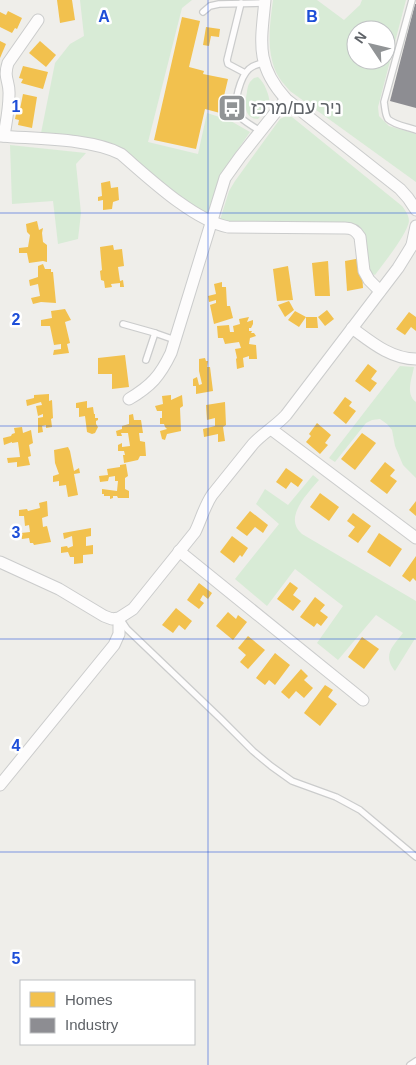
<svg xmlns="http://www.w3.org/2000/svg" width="416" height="1065" viewBox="0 0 416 1065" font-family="Arial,'Noto Sans Hebrew',sans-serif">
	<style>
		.green { fill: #d8ebd6; fill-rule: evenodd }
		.homes { fill: #f2c14e }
		.industry { fill: #8d8d92 }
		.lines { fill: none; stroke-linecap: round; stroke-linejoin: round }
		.lane-casing { stroke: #cbcccc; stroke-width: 8 }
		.street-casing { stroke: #cbcccc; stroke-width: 13 }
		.lane { stroke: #fdfcfc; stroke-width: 5.5 }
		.street { stroke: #fdfcfc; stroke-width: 11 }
		.grid { fill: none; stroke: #1d4ed8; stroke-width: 1; stroke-opacity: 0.55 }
		.labels { text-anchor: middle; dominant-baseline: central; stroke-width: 5; stroke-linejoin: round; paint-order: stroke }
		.poi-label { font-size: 18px; fill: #5f6368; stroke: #fff; text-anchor: start }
		.grid-label { font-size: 16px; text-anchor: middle; font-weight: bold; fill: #1d4ed8; stroke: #fff; stroke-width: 5; stroke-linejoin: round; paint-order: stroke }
	</style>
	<rect width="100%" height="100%" fill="#efeeea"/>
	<!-- green -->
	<g class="green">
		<polygon points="80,0 192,0 182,8 148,142 198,154 207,113 229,120 250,132 223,171 210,215 201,211 178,196 132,157 41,133 55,63 70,44 84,36"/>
		<path d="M273 0H317L344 20 360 5 362 0H406L378 107 379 116 389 126 416 134V182L290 91C285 85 279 79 276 72 266 49 270 24 273 0ZM356 30H386V60H356Z"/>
		<path d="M258 77C265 83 269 95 270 104L258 119C243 119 245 102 247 92 247 91 248 85 249 84 250 81 252 80 254 78Z"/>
		<path d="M286 116 292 117 402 206C405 210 409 215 409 221 408 233 383 264 375 275L371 273 368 268 363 232 360 227 355 225 231 223 220 220 229 191 235 181 280 119Z"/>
		<polygon points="10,145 86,153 76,164 81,213 78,239 58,244 53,201 12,204"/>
		<path d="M400 366 414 367C412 378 405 394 416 402V478L403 465 395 446 392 430 387 424 380 419 372 420 366 423 335 462 329 458Z"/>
		<path d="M313 475 319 480C310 491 288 512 297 528 298 530 300 532 302 534L416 601V637L395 671C382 655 393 646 403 633L376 615 338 660 317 643 343 606 295 569 267 606 235 579 279 524 256 504 265 489 288 505Z"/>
	</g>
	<!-- homes -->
	<g class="homes">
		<polygon points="57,0 72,0 75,20 60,23"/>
		<polygon points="8,11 22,18 17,29 15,28 12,33 0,27 0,12 6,15"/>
		<polygon points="182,17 200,21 189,67 204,71 203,74 228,79 220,113 205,109 196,149 154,140"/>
		<polygon points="206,27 220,29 219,37 211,36 209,46 203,45"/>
		<polygon points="0,41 6,44 0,58"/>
		<polygon points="40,41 56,55 46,67 29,53"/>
		<polygon points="23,66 48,72 43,89 21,83 23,79 19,78"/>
		<polygon points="23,94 37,97 32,128 18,125 19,120 15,119 17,109 20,109"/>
		<polygon points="110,181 111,188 118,187 119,200 113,202 112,209 103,210 103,200 98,201 98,197 102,196 101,183"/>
		<polygon points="37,221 39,230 43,228 42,233 43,242 47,245 47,262 43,261 29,263 27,253 19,253 19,248 28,247 30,235 27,232 26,224"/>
		<polygon points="113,245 114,250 122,249 124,266 118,267 120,281 123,280 124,287 120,287 120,283 111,284 112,287 105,288 104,281 101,280 100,271 102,270 100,247"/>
		<polygon points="361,258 363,288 347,291 345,261"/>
		<polygon points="328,261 330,296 315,296 312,263"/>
		<polygon points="43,264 45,269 51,269 51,272 53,272 56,303 41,302 33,304 31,298 40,296 38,284 30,286 29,280 38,277 38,266"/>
		<polygon points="288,266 293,300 277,301 273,269"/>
		<polygon points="222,282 222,287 226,287 227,306 230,306 233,318 214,324 210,305 216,303 216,300 209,302 208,296 216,294 214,284"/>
		<polygon points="289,301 294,310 285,317 278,305"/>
		<polygon points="65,309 71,320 65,322 70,343 67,344 69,353 53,355 54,350 61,349 61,344 54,345 50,326 41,326 41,320 52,318 51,311"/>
		<polygon points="327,310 334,319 325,326 318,317"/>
		<polygon points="295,311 306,317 317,317 318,328 306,328 306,317 299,327 288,320"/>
		<polygon points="409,312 416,317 416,331 411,327 405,335 396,329"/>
		<polygon points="249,317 247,322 253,320 253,324 251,328 249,328 249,331 252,331 251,333 254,333 256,336 250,338 249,344 256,345 257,359 249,359 249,356 243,358 244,367 237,369 236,359 237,358 235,349 241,348 239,342 225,344 223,338 218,338 217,326 229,325 230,332 234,332 233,326 240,324 239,319"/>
		<polygon points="125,355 129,387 112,389 112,374 98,374 98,358"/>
		<polygon points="205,358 206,361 208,361 207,367 210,367 213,391 196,394 196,386 193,386 193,379 197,377 199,385 202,384 199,371 199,359"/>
		<polygon points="368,364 377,371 371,379 377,383 370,392 355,381"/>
		<polygon points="49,394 49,401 52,400 53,418 51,419 52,427 46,428 46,425 42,426 43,432 38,433 38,418 43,417 43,414 38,416 36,406 42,405 41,402 27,406 26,400 34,398 34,395"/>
		<polygon points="171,395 171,400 182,395 183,406 180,408 181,431 167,434 165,440 162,439 160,431 167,429 165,427 164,424 160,424 160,418 162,418 162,411 157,411 155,406 163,404 162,396"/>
		<polygon points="345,397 352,402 349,406 356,411 346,424 333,413"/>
		<polygon points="87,401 87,408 93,407 94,414 95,414 95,418 98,418 98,420 96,421 96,424 98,427 95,433 92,434 87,432 85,416 79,417 79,408 76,408 76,403"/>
		<polygon points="225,402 226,425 223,427 225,441 218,442 218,434 204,437 203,429 215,426 215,418 207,420 206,405"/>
		<polygon points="133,414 134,420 141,420 143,433 139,433 140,441 145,442 146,456 140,456 138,460 124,463 123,455 125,455 124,451 118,451 118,445 122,443 122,447 130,446 128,433 121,433 122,436 117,436 116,431 122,429 122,426 129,424 129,415"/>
		<polygon points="317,423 331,435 325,443 328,445 320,454 306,442 311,436 309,434"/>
		<polygon points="22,427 23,433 31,430 33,443 29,445 31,456 28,457 30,465 17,467 17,462 8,463 7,458 20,457 18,442 12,443 12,442 4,445 3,438 11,436 12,434 15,433 14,428"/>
		<polygon points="362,433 376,443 355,470 341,459"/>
		<polygon points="68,447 70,451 74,471 79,468 80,473 74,474 78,495 68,497 66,485 59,486 59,481 53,482 53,476 59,474 55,463 54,450"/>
		<polygon points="385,462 395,470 390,476 397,481 387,494 370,481"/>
		<polygon points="126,464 128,476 125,478 125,489 129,491 129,498 118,498 117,496 113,496 113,498 110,499 110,496 104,496 104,494 102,494 102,489 117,491 118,481 115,481 115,476 109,477 108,481 100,482 99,476 108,475 107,469 120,467 120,465"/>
		<polygon points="286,468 303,480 298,487 291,482 286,489 276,482"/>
		<polygon points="320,493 339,507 329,521 310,507"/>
		<polygon points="47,501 48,516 42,518 43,527 47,526 51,542 34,545 33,543 30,543 29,538 22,539 21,533 30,532 29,525 25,526 24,516 19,516 19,510 27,509 28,511 40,508 39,503"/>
		<polygon points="416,501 416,516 409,510"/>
		<polygon points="250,511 268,525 263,533 255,527 247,536 236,528"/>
		<polygon points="353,513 371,526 358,543 348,536 355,527 347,521"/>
		<polygon points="91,528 91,536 86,537 86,546 93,545 93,554 83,555 83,563 74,564 74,557 70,557 68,552 61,553 61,547 67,546 68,548 73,546 72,536 64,539 63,533"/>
		<polygon points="379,533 402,549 390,567 367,552"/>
		<polygon points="232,536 248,548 242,557 240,555 234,563 220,552"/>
		<polygon points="416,556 416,581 413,578 410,582 402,576"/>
		<polygon points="290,582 298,588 293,595 301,601 293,611 277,599"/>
		<polygon points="199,583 212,593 208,599 203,595 200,600 204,603 199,609 187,600"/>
		<polygon points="315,597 325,605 320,611 328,617 321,626 317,623 314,627 300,617"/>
		<polygon points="176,608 192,621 185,630 179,625 173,633 162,625"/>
		<polygon points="228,612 236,619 238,615 247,622 233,640 216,626"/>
		<polygon points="248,636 265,650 248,669 240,662 246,655 238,648"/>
		<polygon points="362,637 379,649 364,669 348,657"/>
		<polygon points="275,653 290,665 275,685 269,680 265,685 256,678"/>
		<polygon points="301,669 308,676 304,680 313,688 304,698 296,691 289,699 281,692"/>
		<polygon points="325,685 333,690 328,697 337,704 320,726 304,713"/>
	</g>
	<!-- industry -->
	<polygon class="industry" points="415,4 416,4 416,108 390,101"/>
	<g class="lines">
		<defs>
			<g id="lane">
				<path d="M412 0 384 102C385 107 385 115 388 119 394 125 408 127 416 130"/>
				<polyline points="241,3 227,60 228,64 245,73"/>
				<polyline points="203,12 210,6 219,4 265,3"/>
				<path d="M260 131C253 126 242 121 238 114 232 104 241 76 249 69 253 65 258 64 264 63"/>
				<polyline points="123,324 155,333"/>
				<polyline points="146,360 155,333 175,340"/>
				<polyline points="121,620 127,629 221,719 253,751 271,766 292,781 336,797 360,810 416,857"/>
				<polyline points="410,1065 416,1061"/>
			</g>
			<g id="street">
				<path d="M265 0C261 42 255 65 286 99L400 189 408 198 416 210"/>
				<path d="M0 136C35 139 91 138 121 154 149 178 193 220 228 227L345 228C352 228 356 230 360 237L364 271 369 280 380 291"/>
				<path d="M4 136C6 123 9 109 9 95 10 81 3 79 8 63L38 20"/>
				<polyline points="412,245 416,226"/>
				<path d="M352 328C371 342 391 359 416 359"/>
				<path d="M129 399C151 386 160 376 171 353L225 178 240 157 286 99"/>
				<polyline points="271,429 416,538"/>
				<polyline points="179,551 363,700"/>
				<path d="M0 562 59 589 104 616 112 619 119 618 133 609 195 532C201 520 204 507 212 495L253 444C263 433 276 426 286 415L398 268 416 239"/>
				<polyline points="0,785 114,645 119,634 119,618"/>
			</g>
		</defs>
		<!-- lane casing -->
		<use href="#lane" class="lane-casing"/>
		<!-- street casing -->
		<use href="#street" class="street-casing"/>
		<!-- lane -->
		<use href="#lane" class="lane"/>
		<!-- street -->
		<use href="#street" class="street"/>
	</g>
	<!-- grid -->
	<path class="grid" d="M208 0V1065M0 213H416M0 426H416M0 639H416M0 852H416"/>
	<!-- icons -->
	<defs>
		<symbol id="bus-square" viewBox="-11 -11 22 22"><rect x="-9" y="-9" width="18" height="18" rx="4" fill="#919496" stroke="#fff"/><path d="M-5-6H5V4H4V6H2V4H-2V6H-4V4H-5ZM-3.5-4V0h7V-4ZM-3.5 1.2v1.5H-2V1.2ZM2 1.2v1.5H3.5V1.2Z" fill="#fff"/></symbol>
	</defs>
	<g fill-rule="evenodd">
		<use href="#bus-square" x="216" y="92" width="32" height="32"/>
	</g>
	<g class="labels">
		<!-- poi labels -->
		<g class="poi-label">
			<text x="251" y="108">ניר עם/מרכז</text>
		</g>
	</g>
	<g class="grid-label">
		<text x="104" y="22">A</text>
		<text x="312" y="22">B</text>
		<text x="16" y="112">1</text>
		<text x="16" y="325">2</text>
		<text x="16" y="538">3</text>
		<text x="16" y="751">4</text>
		<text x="16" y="964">5</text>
	</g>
	<!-- legend -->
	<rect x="20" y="980" width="175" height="65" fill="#ffffff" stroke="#bfc1c3"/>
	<rect x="30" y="992" width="25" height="15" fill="#f2c14e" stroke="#bfc1c3"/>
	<text x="65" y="1005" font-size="15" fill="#5f6368">Homes</text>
	<rect x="30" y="1018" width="25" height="15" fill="#8d8d92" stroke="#bfc1c3"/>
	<text x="65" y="1030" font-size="15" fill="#5f6368">Industry</text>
	<!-- north arrow -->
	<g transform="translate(371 45) rotate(305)"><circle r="24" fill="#ffffff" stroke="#bfc1c3"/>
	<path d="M0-4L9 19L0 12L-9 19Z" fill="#919496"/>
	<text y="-8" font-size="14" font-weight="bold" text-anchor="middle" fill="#5f6368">N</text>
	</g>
</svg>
